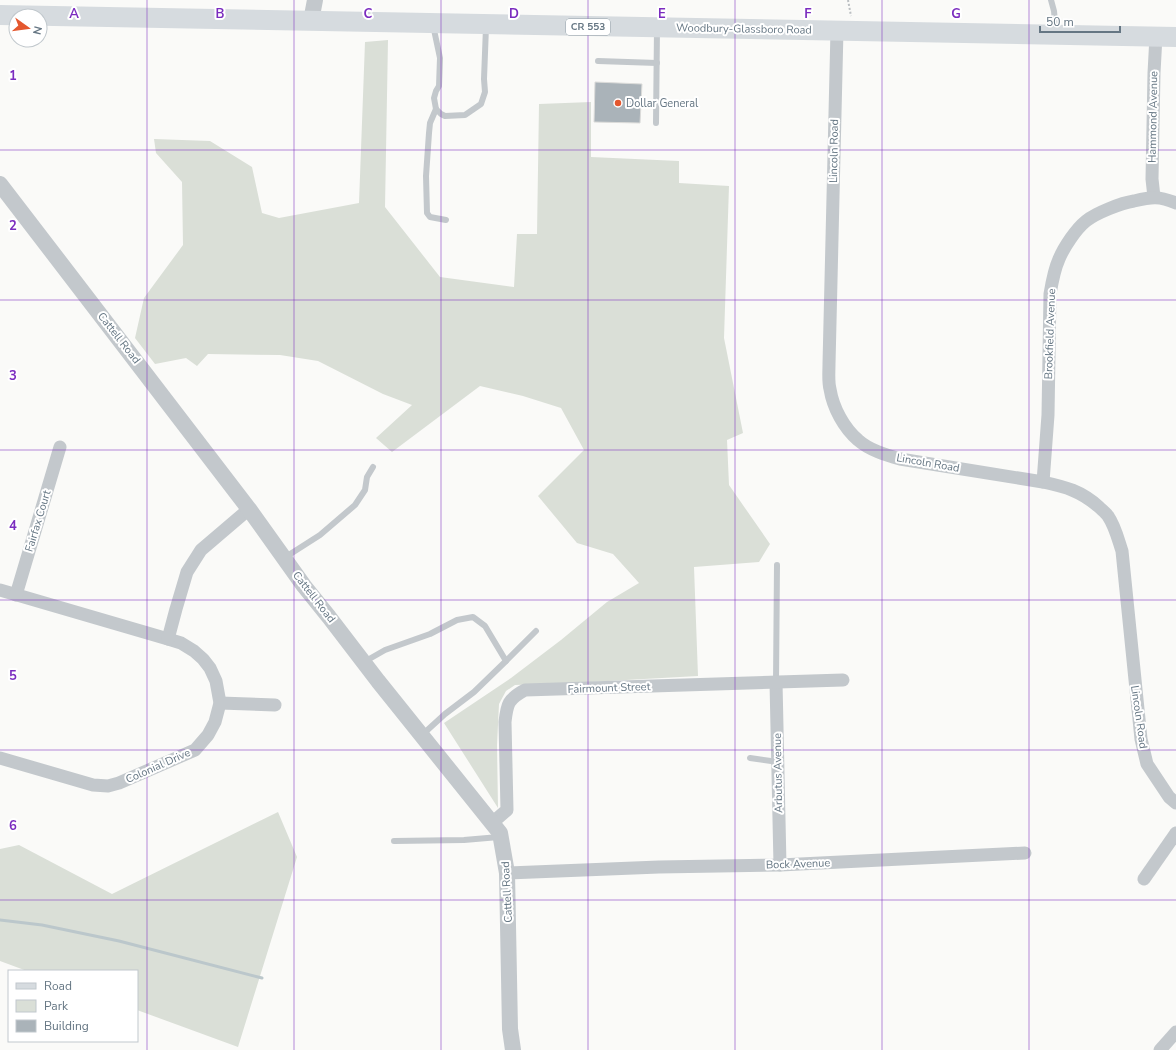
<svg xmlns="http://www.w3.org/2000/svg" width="1176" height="1050" viewBox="0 0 1176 1050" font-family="'Nunito Sans',sans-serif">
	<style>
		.green { fill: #dadfd7 }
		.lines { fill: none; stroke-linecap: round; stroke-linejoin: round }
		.stream { stroke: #bbc7cb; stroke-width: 3 }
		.building { fill: #aab3b9; stroke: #dcdcda }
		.path { stroke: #bbbfc2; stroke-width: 2; stroke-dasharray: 2 2; stroke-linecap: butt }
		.service { stroke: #c3c8cc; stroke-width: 6 }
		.minor { stroke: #c3c8cc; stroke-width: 13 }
		.tertiary { stroke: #c3c8cc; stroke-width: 16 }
		.primary { stroke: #d6dbdf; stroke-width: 20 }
		.grid { fill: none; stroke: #7b2cbf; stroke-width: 1; stroke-opacity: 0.55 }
		.poi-dot { fill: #e4572e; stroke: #fff; stroke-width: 1.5 }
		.labels { text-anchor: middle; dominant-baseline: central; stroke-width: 4; stroke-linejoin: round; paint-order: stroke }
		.shield { fill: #fff; stroke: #939fa8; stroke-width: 1 }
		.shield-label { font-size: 10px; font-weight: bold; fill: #657683 }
		.street-label { font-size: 11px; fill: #657683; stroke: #fff }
		.poi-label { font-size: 11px; fill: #657683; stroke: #fff; text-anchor: start }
		.grid-label { font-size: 13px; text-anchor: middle; font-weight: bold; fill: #7b2cbf; stroke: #fff; stroke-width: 4; stroke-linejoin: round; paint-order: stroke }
	</style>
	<rect width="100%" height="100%" fill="#fafaf8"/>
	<!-- green -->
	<g class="green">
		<polygon points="388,40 385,207 440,277 514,287 517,234 537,234 539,104 591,102 591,157 679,161 679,183 729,186 724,338 743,433 727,440 729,485 770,544 759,562 694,567 698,676 572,683 515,685 506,691 499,704 497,745 498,808 444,723 511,678 561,640 607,602 639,583 613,554 577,543 538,496 584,450 561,408 523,396 480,386 392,452 376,438 412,405 383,394 318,361 280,355 208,354 197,366 186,358 155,364 135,338 144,298 183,245 182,182 156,153 154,139 210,141 252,167 262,213 279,218 359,203 365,42"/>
		<polygon points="278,812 297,857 238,1047 137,1010 137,971 27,971 0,961 0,849 19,845 112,894"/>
	</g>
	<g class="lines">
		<!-- stream -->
		<polyline class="stream" points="0,920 42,925 119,941 262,978"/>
	</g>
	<!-- building -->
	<polygon class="building" points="595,82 642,84 640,123 594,122"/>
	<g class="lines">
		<!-- path -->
		<polyline class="path" points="848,0 851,16"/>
		<!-- service -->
		<g class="service">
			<polyline points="1051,0 1054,11 1056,33"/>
			<polyline points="433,25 440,58 439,86 436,91 434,98 436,109 441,114 445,116 465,115 481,104 485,92 484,79 486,27"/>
			<polyline points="598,61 657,63"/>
			<polyline points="436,109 430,123 429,133 426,176 427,213 430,217 446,220"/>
			<polyline points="656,123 657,29"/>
			<polyline points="284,558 320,535 355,505 365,490 367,477 373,467"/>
			<polyline points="364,662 385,650 430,634 457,620 473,617 485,626 506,661 536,631"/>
			<polyline points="776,682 777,565"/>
			<polyline points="422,735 445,714 474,692 506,661"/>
			<polyline points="750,758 778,762"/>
			<polyline points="394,841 464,840 499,837"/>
		</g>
		<!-- minor -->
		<g class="minor">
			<path d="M837 30 829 364C829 373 828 381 830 389 833 408 844 428 858 440 869 450 886 455 900 459L1043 482C1066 487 1081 491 1099 507 1102 510 1106 513 1108 516 1115 526 1118 539 1122 551L1141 739 1147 764 1169 797 1176 803"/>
			<polyline points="1154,197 1152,179 1154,73 1156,36"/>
			<path d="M1043 482 1048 415 1050 294C1052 282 1054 270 1059 259 1064 247 1076 229 1086 221 1096 213 1121 203 1134 201 1152 197 1159 196 1176 203"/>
			<polyline points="0,590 168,639 181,643 194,651 203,659 210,668 216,681 220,703 215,722 208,735 195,750 119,783 108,786 93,785 0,758"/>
			<polyline points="16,595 60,447"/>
			<polyline points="168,639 176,609 187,572 201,550 249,509"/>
			<polyline points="776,682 780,865"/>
			<polyline points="220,703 275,705"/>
			<path d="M492 823 507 810 505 722C507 704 508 699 525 690L843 680"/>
			<polyline points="507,873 659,867 780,865 1025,853"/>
			<polyline points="1144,879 1176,833"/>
			<polyline points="1160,1050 1176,1032"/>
		</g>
		<!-- tertiary -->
		<g class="tertiary">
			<polyline points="311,21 315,0"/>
			<polyline points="0,184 249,509 304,586 329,617 378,681 500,833 507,873 510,1029 513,1050"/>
		</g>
		<!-- primary -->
		<polyline class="primary" points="0,15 1176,37"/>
	</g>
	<!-- grid -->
	<path class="grid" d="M147 0V1050M294 0V1050M441 0V1050M588 0V1050M735 0V1050M882 0V1050M1029 0V1050M0 150H1176M0 300H1176M0 450H1176M0 600H1176M0 750H1176M0 900H1176"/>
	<!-- markers -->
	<circle class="poi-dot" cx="618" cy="103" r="4"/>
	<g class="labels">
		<!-- shield labels -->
		<rect class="shield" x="566" y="19" width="44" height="16" rx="3"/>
		<g class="shield-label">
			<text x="588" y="27">CR 553</text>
		</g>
		<!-- street labels -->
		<g class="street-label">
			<text transform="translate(744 29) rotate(1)">Woodbury-Glassboro Road</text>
			<text transform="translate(1153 117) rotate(-89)">Hammond Avenue</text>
			<text transform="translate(834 151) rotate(-89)">Lincoln Road</text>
			<text transform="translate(1050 334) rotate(-88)">Brookfield Avenue</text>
			<text transform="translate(119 338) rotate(52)">Cattell Road</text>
			<text transform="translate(928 463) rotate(10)">Lincoln Road</text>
			<text transform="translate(38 521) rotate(-73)">Fairfax Court</text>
			<text transform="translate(314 597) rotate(52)">Cattell Road</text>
			<text transform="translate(609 688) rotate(-2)">Fairmount Street</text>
			<text transform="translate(1139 717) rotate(82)">Lincoln Road</text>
			<text transform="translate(158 766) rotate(-24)">Colonial Drive</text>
			<text transform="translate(778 773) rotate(-91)">Arbutus Avenue</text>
			<text transform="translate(798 864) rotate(-2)">Bock Avenue</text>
			<text transform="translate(507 892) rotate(-93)">Cattell Road</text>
		</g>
		<!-- poi labels -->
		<g class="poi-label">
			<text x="626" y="103">Dollar General</text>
		</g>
	</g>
	<g class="grid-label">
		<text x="74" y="18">A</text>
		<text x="220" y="18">B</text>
		<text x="368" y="18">C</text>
		<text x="514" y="18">D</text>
		<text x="662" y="18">E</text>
		<text x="808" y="18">F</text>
		<text x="956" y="18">G</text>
		<text x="13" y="80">1</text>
		<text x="13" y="230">2</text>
		<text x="13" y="380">3</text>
		<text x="13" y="530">4</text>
		<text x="13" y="680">5</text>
		<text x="13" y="830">6</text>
	</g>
	<!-- legend -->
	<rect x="8" y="970" width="130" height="72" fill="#ffffff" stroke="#c1c8cd"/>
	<rect x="16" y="983" width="20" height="6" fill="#d6dbdf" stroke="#c1c8cd"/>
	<text x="44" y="990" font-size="12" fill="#657683">Road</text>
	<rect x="16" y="1000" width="20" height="12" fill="#dadfd7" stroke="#c1c8cd"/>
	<text x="44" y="1010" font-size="12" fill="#657683">Park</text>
	<rect x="16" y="1020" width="20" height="12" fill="#aab3b9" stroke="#c1c8cd"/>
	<text x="44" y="1030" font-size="12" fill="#657683">Building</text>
	<!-- north arrow -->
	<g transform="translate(28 28) rotate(104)"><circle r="19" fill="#ffffff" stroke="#c1c8cd"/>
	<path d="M0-3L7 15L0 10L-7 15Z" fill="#e4572e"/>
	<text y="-6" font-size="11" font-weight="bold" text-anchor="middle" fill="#657683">N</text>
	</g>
	<!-- scale -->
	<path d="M1040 26v6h80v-6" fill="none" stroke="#657683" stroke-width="2"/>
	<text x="1046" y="26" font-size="12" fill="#657683" stroke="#ffffff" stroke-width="3" paint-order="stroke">50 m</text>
</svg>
